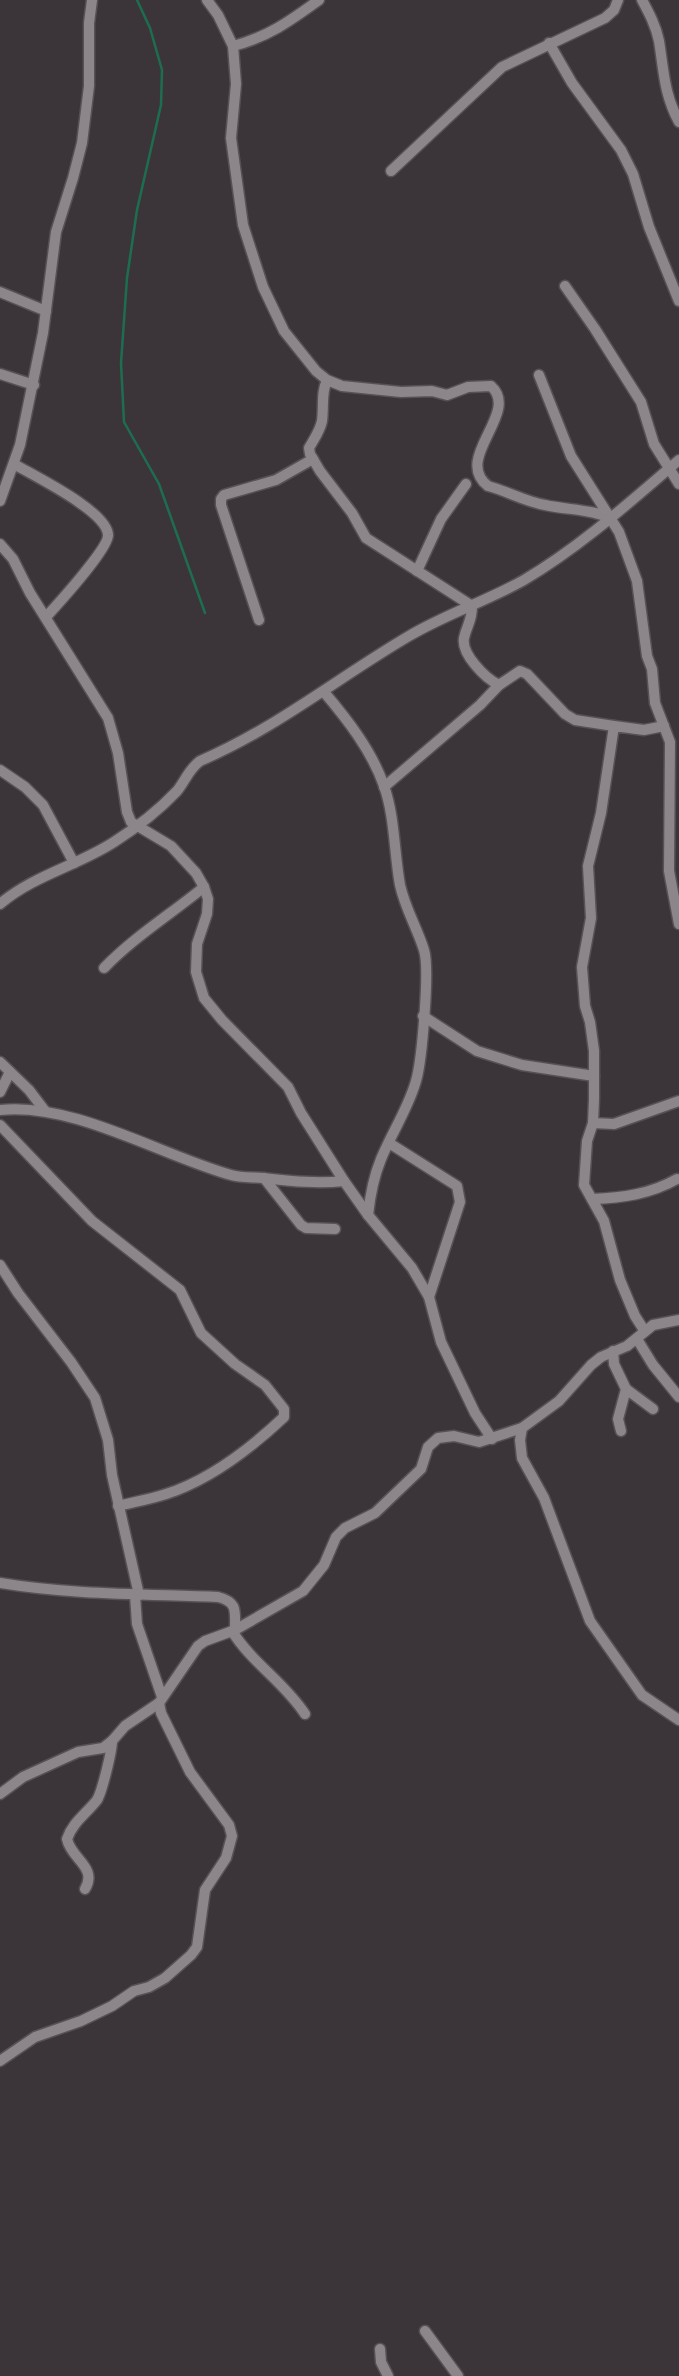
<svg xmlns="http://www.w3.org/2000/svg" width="679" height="2376" viewBox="0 0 679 2376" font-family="'Fira Sans',sans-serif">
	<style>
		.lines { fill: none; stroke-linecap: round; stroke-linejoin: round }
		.stream { stroke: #1d6e50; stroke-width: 2.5 }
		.minor-casing { stroke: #575155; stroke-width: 13 }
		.minor { stroke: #8c858a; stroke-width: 10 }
	</style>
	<rect width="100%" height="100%" fill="#3b3539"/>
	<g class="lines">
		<!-- stream -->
		<polyline class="stream" points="137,0 150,28 162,70 161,105 137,210 127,278 121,363 124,422 159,484 205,613"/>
		<defs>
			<g id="minor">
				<path d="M207 0 218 15 233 46 236 84 231 138 243 225 263 287 284 331 316 371 327 380 342 386 401 392 432 391 447 395 468 387 491 386C521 413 452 458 488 486 507 491 526 502 545 505 568 510 590 509 610 518"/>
				<path d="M642 0C649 13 656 26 659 41 664 72 664 94 679 122"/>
				<polyline points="549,43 572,83 621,150 633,174 649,227 679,301"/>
				<path d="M233 46C268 37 290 21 319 0"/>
				<polyline points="391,171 502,67 605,18 614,10 618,0"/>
				<polyline points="565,286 595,329 641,402 654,444 679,484"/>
				<polyline points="0,292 46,311"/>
				<polyline points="0,374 34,385"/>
				<polyline points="539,375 571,456 619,532 637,581 647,656 652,669 655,703 670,742 669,871 679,924"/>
				<path d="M327 380C321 393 324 406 322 421 320 431 314 439 309 448L310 454 320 471 352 513 366 538 472 606C472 622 467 624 464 638 461 654 485 678 499 685L480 705 384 787"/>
				<path d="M14 464C34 476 107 511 108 535 109 548 57 605 46 617"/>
				<polyline points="0,501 20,445 43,333 56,232 73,178 82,143 89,86 89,23 92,0"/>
				<polyline points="0,544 13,559 30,593 108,718 118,753 127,812 131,822 171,846 196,873 204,887 208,899 207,914 197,944 196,972 204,998 222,1020 288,1087 301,1113 344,1181 368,1215 412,1268 429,1297 441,1342 475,1413 492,1439"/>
				<polyline points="417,571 441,519 466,484"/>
				<polyline points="259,620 221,505 221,499 224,495 276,480 313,459"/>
				<polyline points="499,685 520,671 527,674 565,714 575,720 614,726"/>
				<path d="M324 692C347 719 372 751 384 786 395 817 394 852 400 885 405 908 417 928 424 950 430 969 422 1060 416 1081 408 1109 392 1132 381 1159 374 1176 370 1196 368 1215"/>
				<polyline points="0,770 25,787 43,805 74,863"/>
				<path d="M0 904C34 875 77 866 114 842 136 828 159 810 177 791 185 781 189 769 200 761 275 729 339 677 409 636 446 614 487 601 524 580 580 547 630 502 679 460"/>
				<path d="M104 968C134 937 171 914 204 887"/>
				<polyline points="423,1016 477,1051 522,1065 594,1076"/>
				<polyline points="0,1062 29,1090 45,1111"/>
				<polyline points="0,1092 10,1072"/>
				<path d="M0 1110C73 1102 160 1155 231 1175 241 1178 253 1177 263 1178 291 1181 316 1184 344 1181"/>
				<polyline points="593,1123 614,1124 679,1101"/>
				<path d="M0 1125 92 1221 180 1290 201 1333 235 1364 265 1385 284 1409V1417C251 1448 210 1480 166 1494 151 1499 134 1502 118 1506"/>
				<polyline points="389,1143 457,1186 460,1202 429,1297"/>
				<polyline points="264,1178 301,1225 306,1228 335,1229"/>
				<path d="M592 1199C622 1198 651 1194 677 1179"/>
				<polyline points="0,1265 18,1293 71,1362 95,1398 108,1440 112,1475 139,1595"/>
				<polyline points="644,1330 635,1316 620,1280 604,1221 584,1185 587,1141 593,1123 594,1099 594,1051 590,1022 585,1006 582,967 591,918 588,866 601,813 614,726 644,730 664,726"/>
				<polyline points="637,1339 653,1365 679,1397"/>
				<polyline points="613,1351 614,1364 626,1389 618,1419 621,1431"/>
				<polyline points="626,1389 653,1409"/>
				<polyline points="522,1428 520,1440 522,1458 544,1498 590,1621 642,1695 679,1720"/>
				<path d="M0 1583C72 1595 145 1594 218 1597 238 1602 235 1611 235 1630"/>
				<polyline points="135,1595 137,1624 162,1697"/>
				<path d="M232 1631C252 1663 284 1682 305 1714"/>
				<polyline points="0,1794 23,1777 78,1752 103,1748 112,1741 125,1726 159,1703"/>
				<path d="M85 1889C98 1867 71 1859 67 1839 72 1823 87 1813 97 1800 102 1792 112 1751 112 1741"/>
				<polyline points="0,2061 35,2037 81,2021 112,2006 134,1991 149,1987 165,1978 191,1955 197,1947 205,1890 226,1858 232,1836 229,1825 190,1772 161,1713 159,1703 198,1646 205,1641 235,1630 303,1591 324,1565 336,1537 345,1528 375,1513 421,1469 428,1447 438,1438 454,1436 479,1442 522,1428 559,1401 591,1365 601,1357 627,1346 653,1325 679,1320"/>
				<polyline points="425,2331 458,2376"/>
				<polyline points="380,2349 381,2362 388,2376"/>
			</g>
		</defs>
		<!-- minor casing -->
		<use href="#minor" class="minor-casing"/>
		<!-- minor -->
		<use href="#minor" class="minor"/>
	</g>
</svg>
